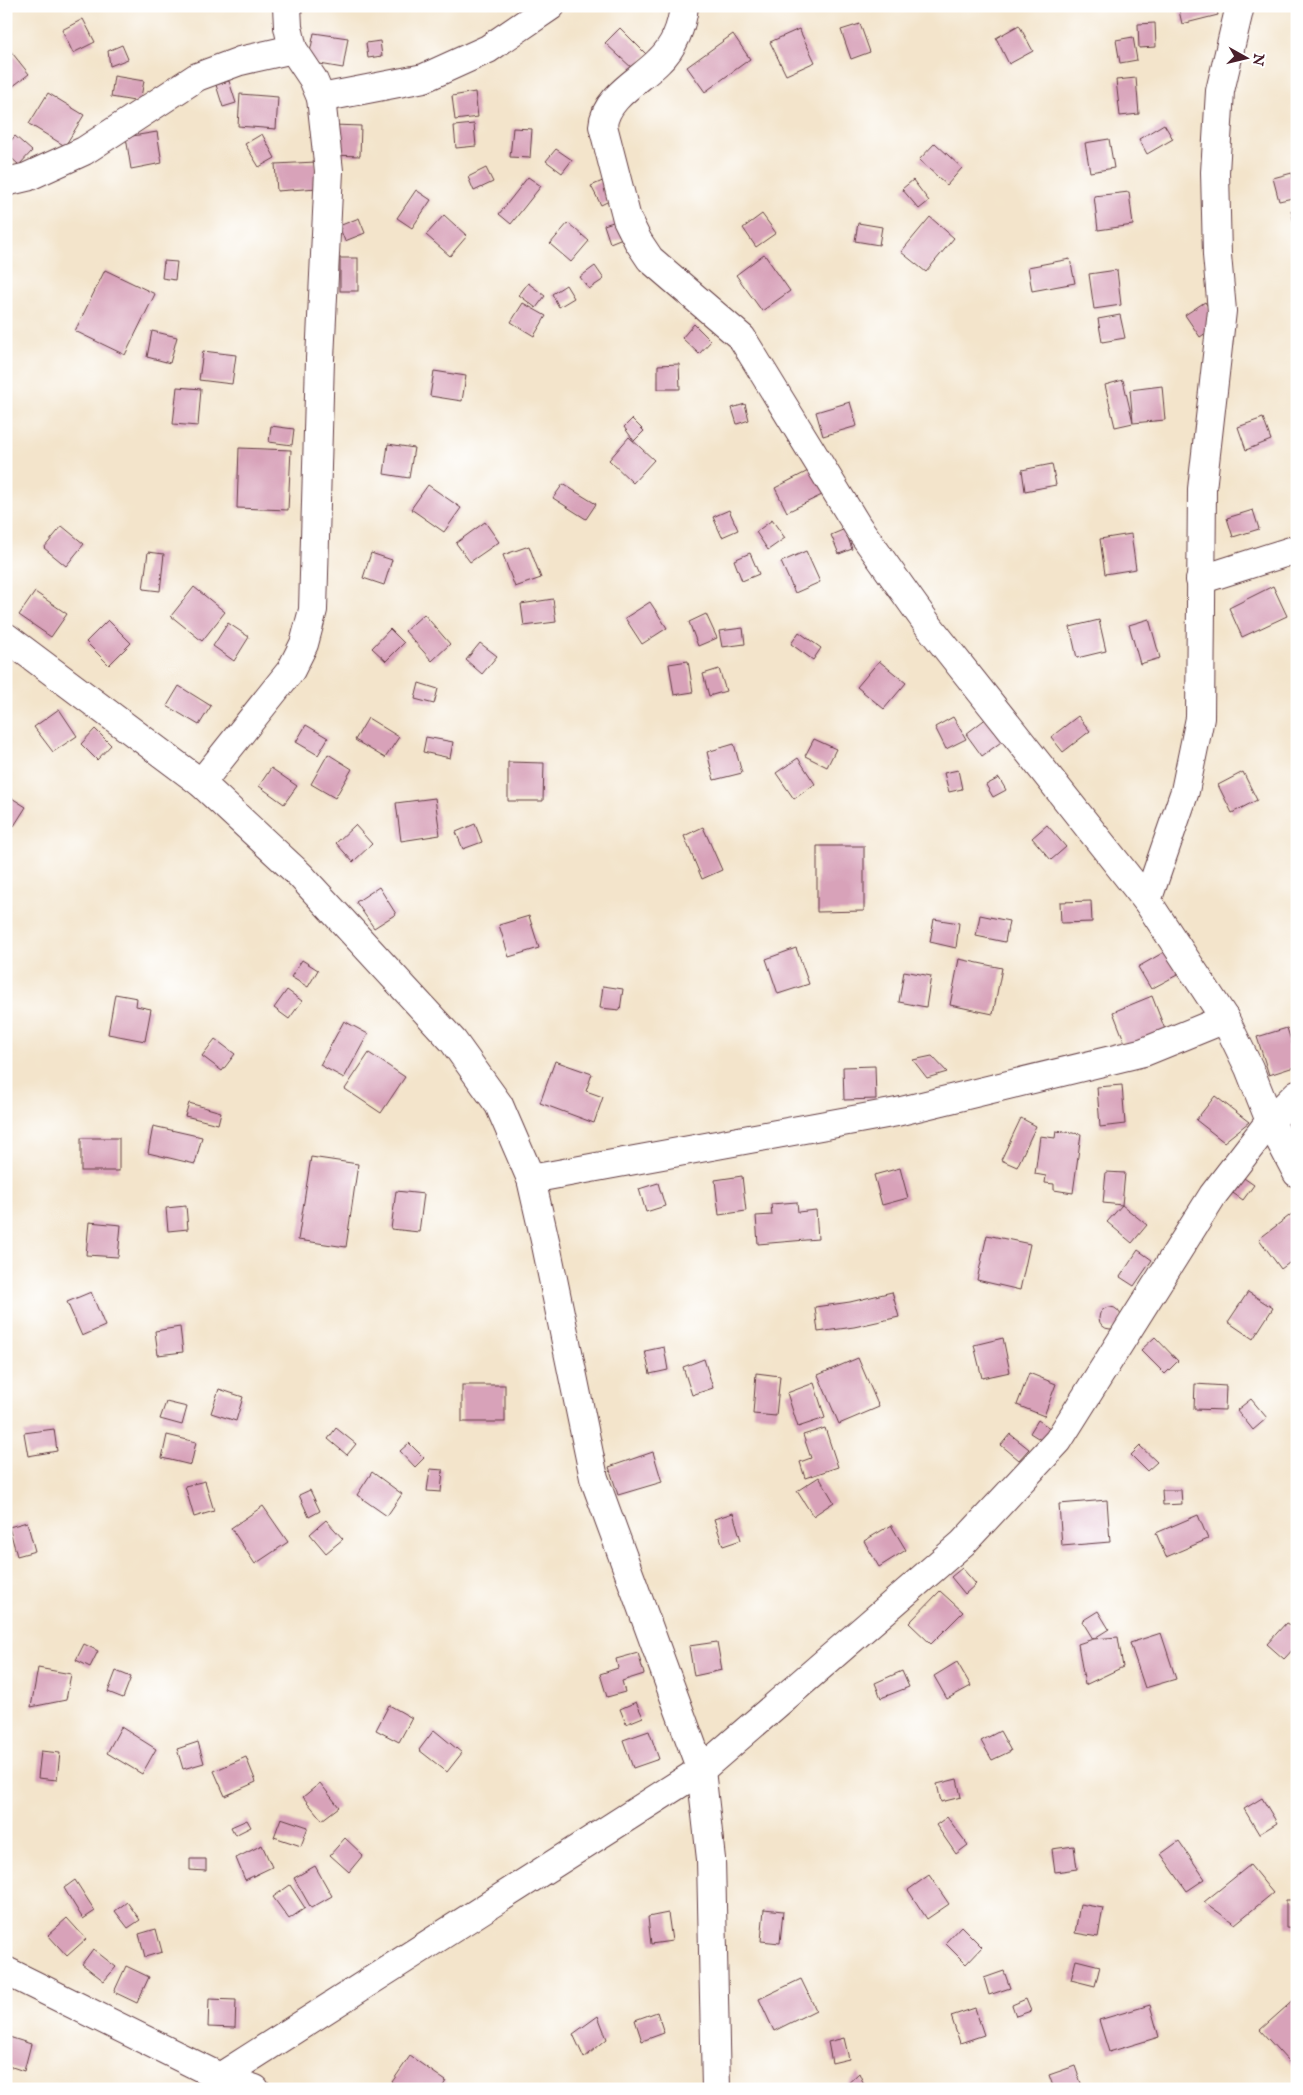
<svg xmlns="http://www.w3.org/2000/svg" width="1303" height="2095" viewBox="0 0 1303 2095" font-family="'IM FELL English',serif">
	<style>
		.building { fill: #d8a2b9 }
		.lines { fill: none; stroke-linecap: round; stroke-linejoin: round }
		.minor-casing { stroke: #633d43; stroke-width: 30 }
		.minor { stroke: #fff; stroke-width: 28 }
	</style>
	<rect width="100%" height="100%" fill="#fff"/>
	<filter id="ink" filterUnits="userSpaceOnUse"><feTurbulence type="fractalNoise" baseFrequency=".02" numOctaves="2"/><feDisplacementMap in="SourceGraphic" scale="10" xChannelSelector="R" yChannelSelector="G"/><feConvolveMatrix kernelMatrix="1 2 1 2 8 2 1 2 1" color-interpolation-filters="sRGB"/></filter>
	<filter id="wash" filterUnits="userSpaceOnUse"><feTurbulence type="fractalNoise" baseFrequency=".0096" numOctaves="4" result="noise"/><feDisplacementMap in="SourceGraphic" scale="20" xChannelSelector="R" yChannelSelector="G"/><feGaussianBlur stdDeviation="1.12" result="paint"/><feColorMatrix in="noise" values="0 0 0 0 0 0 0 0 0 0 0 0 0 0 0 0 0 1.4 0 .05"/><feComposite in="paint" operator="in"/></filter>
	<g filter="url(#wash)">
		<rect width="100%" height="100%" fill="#f3e4cb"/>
		<g id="blocks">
			<!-- building -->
			<g class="building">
				<polygon points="1178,6 1216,6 1218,15 1182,24"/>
				<polygon points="83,19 95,42 73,53 62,30"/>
				<polygon points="1155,23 1156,47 1139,48 1138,24"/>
				<polygon points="860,24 870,52 851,59 841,30"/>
				<polygon points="1019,25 1033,51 1009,64 996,38"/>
				<polygon points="620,28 647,55 633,69 605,43"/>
				<polygon points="799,29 815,62 786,75 770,42"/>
				<polygon points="314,33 348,38 343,68 308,62"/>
				<polygon points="733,34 750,59 705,92 687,67"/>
				<polygon points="1133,37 1137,60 1120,63 1116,40"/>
				<polygon points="380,41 382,56 368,58 366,43"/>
				<polygon points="122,45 128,59 110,66 108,51"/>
				<polygon points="9,49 29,74 12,87 6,79 6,52"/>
				<polygon points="114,76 144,81 140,102 111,97"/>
				<polygon points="1136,78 1139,114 1120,116 1116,80"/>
				<polygon points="229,81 236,103 223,107 216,85"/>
				<polygon points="475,92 478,117 455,120 452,96"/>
				<polygon points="48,93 84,115 65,146 29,124"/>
				<polygon points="240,94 278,97 276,129 238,126"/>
				<polygon points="474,124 476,146 456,148 454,126"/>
				<polygon points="1164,124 1173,139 1147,154 1139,139"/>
				<polygon points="333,125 361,126 360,156 332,155"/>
				<polygon points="513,128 532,129 530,158 510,157"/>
				<polygon points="157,132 162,163 131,169 126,137"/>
				<polygon points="262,134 275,158 259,167 245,144"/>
				<polygon points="15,136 32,151 19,165 6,153 6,146"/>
				<polygon points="1109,139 1114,168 1090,172 1085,143"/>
				<polygon points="935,143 962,168 947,185 919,160"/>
				<polygon points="556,149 572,160 562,173 546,161"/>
				<polygon points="316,162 317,188 277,191 275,164"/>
				<polygon points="486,168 493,182 474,191 468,177"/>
				<polygon points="1292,173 1297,197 1279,201 1273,178"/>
				<polygon points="528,177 541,186 511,224 499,214"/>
				<polygon points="605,180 613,199 601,205 591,186"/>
				<polygon points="913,180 929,201 919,209 902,189"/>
				<polygon points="416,190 431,200 412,228 397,218"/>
				<polygon points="1129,192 1133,225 1098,230 1094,196"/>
				<polygon points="1297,209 1297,233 1296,233 1291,210"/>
				<polygon points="762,214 776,233 756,247 743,228"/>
				<polygon points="444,215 467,236 450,256 426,235"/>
				<polygon points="930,217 954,238 926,272 901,252"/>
				<polygon points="359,218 365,233 345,241 339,226"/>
				<polygon points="619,220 625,237 610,243 604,225"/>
				<polygon points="568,223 589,241 571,262 550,244"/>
				<polygon points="858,223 882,227 879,245 855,241"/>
				<polygon points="764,254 790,291 762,311 736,275"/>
				<rect x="340" y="258" width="18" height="33"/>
				<polygon points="1070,259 1075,283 1032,291 1028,267"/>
				<polygon points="164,261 177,262 175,280 162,278"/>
				<polygon points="595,266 604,279 589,289 580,277"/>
				<polygon points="105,270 155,294 125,355 75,331"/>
				<polygon points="1117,270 1121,305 1094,309 1089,274"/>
				<polygon points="528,283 545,296 536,308 519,295"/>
				<polygon points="566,285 574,298 559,307 552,294"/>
				<polygon points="1205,302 1219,324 1200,337 1185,315"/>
				<polygon points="523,303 546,316 534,336 511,322"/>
				<polygon points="1120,315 1125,338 1102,342 1098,319"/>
				<polygon points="694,324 711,341 699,354 682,338"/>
				<polygon points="152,331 177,337 170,363 147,357"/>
				<polygon points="203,351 236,355 232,384 199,380"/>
				<polygon points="679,364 680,389 658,389 658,365"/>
				<polygon points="434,371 466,376 462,401 430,396"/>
				<polygon points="1123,380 1133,422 1130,390 1162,386 1165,420 1133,423 1115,427 1105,385"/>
				<polygon points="177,387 201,389 198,426 173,424"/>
				<polygon points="850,402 857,426 823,436 816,412"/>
				<polygon points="745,404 749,420 737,424 732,408"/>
				<polygon points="1263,418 1271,440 1246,450 1238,427"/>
				<polygon points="632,419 644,431 634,441 624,427"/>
				<polygon points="271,426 294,429 292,445 269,442"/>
				<polygon points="629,437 654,460 633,483 609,460"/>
				<polygon points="388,444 414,448 409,478 384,474"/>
				<polygon points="239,448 291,450 288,510 237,508"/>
				<polygon points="1052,464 1056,485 1025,491 1022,470"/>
				<polygon points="814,468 826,493 787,512 775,488"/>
				<polygon points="563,484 596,504 586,519 553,498"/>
				<polygon points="428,485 461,508 444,532 411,509"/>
				<polygon points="729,510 738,530 722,537 713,517"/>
				<polygon points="1253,510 1259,529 1233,537 1227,518"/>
				<polygon points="772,520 785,538 768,550 756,532"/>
				<polygon points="485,522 499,542 470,562 456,543"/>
				<polygon points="62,526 84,544 66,566 44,548"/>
				<polygon points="845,529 852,549 839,554 831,535"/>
				<polygon points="1131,534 1136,569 1105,574 1100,539"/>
				<polygon points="529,546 541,578 515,587 503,555"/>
				<polygon points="806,551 820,582 795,593 781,562"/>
				<polygon points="148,552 164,554 160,591 143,589"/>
				<polygon points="371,553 392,560 384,585 363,578"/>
				<polygon points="750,553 759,574 742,581 734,560"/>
				<polygon points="1273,586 1287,616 1242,637 1229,608"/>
				<polygon points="194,587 225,612 202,641 171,616"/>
				<polygon points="35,592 67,614 51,637 19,615"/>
				<polygon points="553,599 556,622 524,626 521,604"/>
				<polygon points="650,602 667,628 642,644 625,618"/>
				<polygon points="424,614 450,644 432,661 405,631"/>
				<polygon points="706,614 717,638 698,646 689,622"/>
				<polygon points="1149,619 1160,658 1140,664 1129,625"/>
				<polygon points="108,620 131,643 109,665 86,642"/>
				<polygon points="1099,620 1106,651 1077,658 1070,627"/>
				<polygon points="228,623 249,637 234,661 213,646"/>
				<polygon points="743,628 745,644 722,647 719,631"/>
				<polygon points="390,629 404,643 386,661 372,648"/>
				<polygon points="799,632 821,648 813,660 791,644"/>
				<polygon points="480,643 497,656 482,674 466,660"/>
				<polygon points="688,661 693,692 674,695 669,664"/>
				<polygon points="879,661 906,683 884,709 857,687"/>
				<polygon points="719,669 726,691 709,696 703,674"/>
				<polygon points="419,683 438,689 434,704 415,699"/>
				<polygon points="179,686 211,706 199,725 167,706"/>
				<polygon points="59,709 77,736 53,752 34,727"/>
				<polygon points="992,714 1008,737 982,756 966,734"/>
				<polygon points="1078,716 1090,731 1063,752 1051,737"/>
				<polygon points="953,717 966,739 946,749 935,727"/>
				<polygon points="368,718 399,737 385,758 355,740"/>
				<polygon points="306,725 328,738 318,755 296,742"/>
				<polygon points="95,729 111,745 97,760 81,744"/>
				<polygon points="426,737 453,742 450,758 423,752"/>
				<polygon points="814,739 836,749 827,767 805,756"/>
				<polygon points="734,744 742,773 714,780 707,752"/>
				<polygon points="328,754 352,769 335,798 311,784"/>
				<polygon points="798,758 815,784 794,799 776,773"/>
				<polygon points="508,762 544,763 543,801 508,801"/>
				<polygon points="271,768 297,786 284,804 259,786"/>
				<polygon points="958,770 962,789 949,792 944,773"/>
				<polygon points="1243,772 1257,800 1232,813 1218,785"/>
				<polygon points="999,778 1006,790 993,797 986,785"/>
				<polygon points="7,795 26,807 14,826 6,821"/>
				<polygon points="435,798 440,835 401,841 396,803"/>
				<polygon points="475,824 482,842 463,849 456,832"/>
				<polygon points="355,825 372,844 353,862 336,843"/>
				<polygon points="1047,825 1066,847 1051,860 1032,838"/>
				<polygon points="703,827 722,870 702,879 684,836"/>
				<polygon points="817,846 864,846 864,911 817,912"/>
				<polygon points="379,887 396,914 374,928 356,902"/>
				<polygon points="1091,901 1092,922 1061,923 1060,902"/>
				<polygon points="980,915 1009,921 1005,942 976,936"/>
				<polygon points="529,916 539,948 509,957 499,925"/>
				<polygon points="934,919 959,923 956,948 930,942"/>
				<polygon points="796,948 809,984 778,994 766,959"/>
				<polygon points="1166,951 1179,974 1151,989 1138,967"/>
				<polygon points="959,959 1002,968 993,1014 950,1005"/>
				<polygon points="302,960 318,970 308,987 291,977"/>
				<polygon points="904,971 931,976 926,1007 899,1002"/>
				<polygon points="603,986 623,989 620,1010 600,1008"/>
				<polygon points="287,990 302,1001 289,1019 274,1008"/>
				<polygon points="115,994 137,998 136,1006 151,1009 145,1041 108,1034"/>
				<polygon points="1152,996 1166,1032 1127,1048 1113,1012"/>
				<polygon points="344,1021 368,1034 344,1078 320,1065"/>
				<polygon points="1287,1028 1297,1059 1297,1066 1269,1075 1257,1037"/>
				<polygon points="215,1039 235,1054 222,1071 202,1056"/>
				<polygon points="369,1053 405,1077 381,1113 345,1089"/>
				<polygon points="932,1056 947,1072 927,1078 913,1060"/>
				<polygon points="555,1061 592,1074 586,1091 603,1097 594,1123 540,1103"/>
				<polygon points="875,1066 876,1099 844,1100 843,1067"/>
				<polygon points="1122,1085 1125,1124 1100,1127 1097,1087"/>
				<polygon points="1215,1096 1249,1122 1224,1142 1196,1120"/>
				<polygon points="189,1103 221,1112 218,1124 185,1116"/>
				<polygon points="1021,1118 1036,1126 1017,1167 1001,1160"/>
				<polygon points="153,1126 202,1137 195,1164 148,1153"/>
				<polygon points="1056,1131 1081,1134 1073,1193 1054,1190 1054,1184 1045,1183 1046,1176 1035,1174 1040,1136 1055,1138"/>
				<rect x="81" y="1138" width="38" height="33"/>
				<polygon points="311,1157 358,1164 346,1247 298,1240"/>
				<polygon points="900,1168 908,1198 882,1205 874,1175"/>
				<polygon points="1106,1172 1125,1173 1122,1205 1103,1203"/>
				<polygon points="1238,1174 1254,1185 1243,1200 1227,1189"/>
				<polygon points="742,1176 746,1211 719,1215 715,1180"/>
				<polygon points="658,1183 665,1206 646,1212 639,1189"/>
				<polygon points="396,1191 424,1194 419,1232 391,1229"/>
				<polygon points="797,1202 798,1212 816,1210 818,1239 758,1244 756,1216 772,1215 771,1204"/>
				<polygon points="1122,1205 1147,1225 1132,1243 1107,1222"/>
				<polygon points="186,1206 188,1229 168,1231 166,1208"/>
				<polygon points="1293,1213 1297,1223 1297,1257 1281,1269 1259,1239"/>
				<polygon points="89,1222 121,1225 118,1257 86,1255"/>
				<polygon points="987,1235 1030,1244 1020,1290 977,1280"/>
				<polygon points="1138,1250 1152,1260 1134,1286 1120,1277"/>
				<polygon points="91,1292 105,1326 82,1336 67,1302"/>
				<polygon points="892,1292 899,1317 854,1327 818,1332 815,1307 850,1302"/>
				<polygon points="1248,1292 1273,1308 1253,1339 1228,1322"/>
				<circle cx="1110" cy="1318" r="11"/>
				<polygon points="180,1327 183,1352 158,1355 155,1331"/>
				<polygon points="1155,1337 1178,1361 1165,1374 1141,1350"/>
				<polygon points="1003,1338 1010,1372 982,1378 974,1345"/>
				<polygon points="664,1347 668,1370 650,1374 645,1351"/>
				<polygon points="858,1358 879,1407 839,1424 818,1375"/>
				<polygon points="704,1359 713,1388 692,1395 683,1367"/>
				<polygon points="756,1373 780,1376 776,1416 753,1414"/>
				<polygon points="1029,1373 1056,1384 1044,1416 1017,1405"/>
				<polygon points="814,1383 825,1418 798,1427 787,1393"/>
				<polygon points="1195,1384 1226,1386 1225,1410 1194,1409"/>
				<rect x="462" y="1385" width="43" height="37"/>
				<polygon points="219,1389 243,1397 236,1421 211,1413"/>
				<polygon points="1251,1399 1267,1418 1253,1430 1237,1410"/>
				<polygon points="166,1402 187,1407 182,1425 160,1419"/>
				<polygon points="1038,1420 1054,1431 1046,1443 1030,1433"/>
				<polygon points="336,1428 356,1444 347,1455 328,1439"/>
				<polygon points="825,1428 838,1467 805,1478 800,1462 811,1458 803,1435"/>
				<polygon points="54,1429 57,1451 28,1456 24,1433"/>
				<polygon points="1010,1434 1029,1449 1019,1460 1001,1445"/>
				<polygon points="167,1435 196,1442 191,1465 162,1458"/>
				<polygon points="409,1443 424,1458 415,1467 400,1451"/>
				<polygon points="1140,1446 1157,1462 1147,1471 1131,1455"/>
				<polygon points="653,1452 662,1482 618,1495 609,1467"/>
				<polygon points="430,1469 443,1470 441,1492 427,1491"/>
				<polygon points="372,1472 402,1494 387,1516 357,1495"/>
				<polygon points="819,1477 834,1502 813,1516 797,1491"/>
				<polygon points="205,1481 214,1511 194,1517 185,1486"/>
				<polygon points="310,1490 320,1511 309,1517 299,1495"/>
				<polygon points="1162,1490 1181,1490 1182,1504 1163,1505"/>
				<polygon points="1107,1500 1110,1542 1062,1546 1059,1504"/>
				<polygon points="263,1506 288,1542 255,1564 231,1528"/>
				<polygon points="733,1513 741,1540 723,1546 714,1519"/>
				<polygon points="1198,1515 1208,1539 1166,1557 1156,1533"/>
				<polygon points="326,1520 343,1539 326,1553 310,1534"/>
				<polygon points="27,1522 35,1551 17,1556 9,1527"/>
				<polygon points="891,1525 906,1550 879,1567 864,1541"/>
				<polygon points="962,1568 976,1584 965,1594 951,1577"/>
				<polygon points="940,1591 963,1612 931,1644 909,1623"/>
				<polygon points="1098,1611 1109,1629 1093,1639 1082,1621"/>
				<polygon points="1286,1623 1297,1629 1297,1645 1284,1659 1267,1644"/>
				<polygon points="1161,1633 1176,1679 1145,1688 1130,1643"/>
				<polygon points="1118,1637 1123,1667 1085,1685 1078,1644 1093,1639"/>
				<polygon points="717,1642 722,1670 694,1676 689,1646"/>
				<polygon points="84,1644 98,1651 90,1667 76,1660"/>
				<polygon points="638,1653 644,1674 622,1681 625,1692 607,1697 600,1674 618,1668 616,1659"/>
				<polygon points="957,1662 971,1686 947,1699 934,1676"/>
				<polygon points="38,1668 71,1674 66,1700 31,1707"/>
				<polygon points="116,1671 131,1677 123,1698 108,1692"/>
				<polygon points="902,1671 909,1687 881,1698 875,1683"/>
				<polygon points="636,1702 643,1717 626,1724 620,1709"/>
				<polygon points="389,1705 412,1718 399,1742 376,1730"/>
				<polygon points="121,1727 156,1749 142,1774 107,1753"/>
				<polygon points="434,1730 462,1753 447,1772 419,1750"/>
				<polygon points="649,1731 659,1759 633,1768 623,1740"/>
				<polygon points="1000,1731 1011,1751 992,1760 981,1741"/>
				<polygon points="198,1742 204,1763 183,1769 177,1749"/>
				<polygon points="41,1751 60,1753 57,1780 38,1778"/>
				<polygon points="246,1757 256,1782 225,1796 214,1771"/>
				<polygon points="957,1779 961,1797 941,1802 937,1784"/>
				<polygon points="320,1783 339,1807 322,1820 303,1797"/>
				<polygon points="1262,1798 1277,1823 1259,1834 1244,1809"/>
				<polygon points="947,1817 968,1845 956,1854 936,1825"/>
				<polygon points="281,1818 308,1827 301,1846 274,1837"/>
				<polygon points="247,1820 251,1827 235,1835 231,1827"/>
				<polygon points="345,1838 363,1855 349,1872 330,1855"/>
				<polygon points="1179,1841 1205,1879 1187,1891 1161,1854"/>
				<polygon points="262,1845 272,1867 245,1880 236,1858"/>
				<polygon points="1074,1846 1077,1869 1055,1872 1052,1849"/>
				<polygon points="190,1859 206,1859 206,1871 190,1870"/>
				<polygon points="1250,1865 1273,1893 1235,1924 1204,1902"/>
				<polygon points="315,1866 332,1896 311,1908 294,1878"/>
				<polygon points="929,1875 949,1904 927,1919 908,1890"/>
				<polygon points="75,1880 95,1911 83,1919 64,1888"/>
				<polygon points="290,1885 305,1908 289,1919 273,1897"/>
				<polygon points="1286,1900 1297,1900 1297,1928 1286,1927"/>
				<polygon points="127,1902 140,1920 128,1928 115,1911"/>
				<polygon points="1080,1904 1103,1908 1098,1937 1075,1933"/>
				<polygon points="764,1909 783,1911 780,1943 761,1941"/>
				<polygon points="668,1913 672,1941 651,1944 648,1917"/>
				<polygon points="67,1918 86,1939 67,1956 48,1935"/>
				<polygon points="961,1926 982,1947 966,1964 945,1943"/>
				<polygon points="156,1929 162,1952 145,1957 139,1934"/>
				<polygon points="93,1949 116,1967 104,1981 82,1964"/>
				<polygon points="1076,1960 1100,1966 1095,1986 1071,1980"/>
				<polygon points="126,1966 149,1977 137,2003 114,1992"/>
				<polygon points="1004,1971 1010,1988 989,1995 984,1978"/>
				<polygon points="801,1979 816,2010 774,2031 759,1999"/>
				<polygon points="1297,1997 1297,2071 1260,2030"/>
				<polygon points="209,1999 236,2000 235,2028 208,2027"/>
				<polygon points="1026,1999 1031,2011 1016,2016 1012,2005"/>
				<polygon points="1150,2005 1159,2037 1109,2052 1099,2020"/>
				<polygon points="975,2008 984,2035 960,2043 951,2016"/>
				<polygon points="657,2012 664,2033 642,2041 635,2020"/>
				<polygon points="598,2016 607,2039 584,2058 573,2034"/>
				<polygon points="6,2036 31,2044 24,2071 6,2065"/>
				<polygon points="844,2038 849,2059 832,2063 828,2042"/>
				<polygon points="410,2056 446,2081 441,2089 401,2089 392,2082"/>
				<polygon points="1075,2066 1083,2089 1054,2089 1049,2075"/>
				<polygon points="859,2073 866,2089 842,2089"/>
			</g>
		</g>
	</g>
	<g filter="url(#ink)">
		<use href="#blocks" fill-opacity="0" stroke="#633d43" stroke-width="1"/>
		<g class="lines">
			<defs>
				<g id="minor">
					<path d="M684 6C682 26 674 47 659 61 641 80 605 97 603 126L627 219 638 241 650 259 742 338 858 527 928 625 1147 901 1225 1019 1249 1068 1270 1121 1297 1173"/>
					<polyline points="321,98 424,78 488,49 551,6"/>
					<polyline points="6,182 27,177 84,151 197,77 240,61 293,49"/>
					<polyline points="1200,580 1297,549"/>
					<polyline points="6,637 201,783 300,875 453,1041 499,1105 531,1179 546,1245 594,1478 701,1770 711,1859 716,2089"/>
					<polyline points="201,783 291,670 304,644 313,610 320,359 329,171 321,98 313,79 293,49 288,27 287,6"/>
					<polyline points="1147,901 1185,791 1200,718 1202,489 1222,311 1217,255 1215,172 1220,91 1240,6"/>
					<polyline points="531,1179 897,1112 1144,1052 1225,1019"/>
					<polyline points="6,1971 220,2077 255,2089"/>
					<polyline points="220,2077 701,1770 963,1543 1058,1441 1213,1195 1270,1121 1297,1094"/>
				</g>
			</defs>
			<!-- minor casing -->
			<use href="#minor" class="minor-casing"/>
			<!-- minor -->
			<use href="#minor" class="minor"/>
		</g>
	</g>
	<!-- margin -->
	<rect width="1303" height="2095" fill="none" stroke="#fff" stroke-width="25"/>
	<!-- north arrow -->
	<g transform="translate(1246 58) rotate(98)" stroke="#ffffff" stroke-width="4" paint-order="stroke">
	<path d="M0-4L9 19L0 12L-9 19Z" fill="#4a1f2b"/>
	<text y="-8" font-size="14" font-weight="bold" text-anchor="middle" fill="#4a1f2b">N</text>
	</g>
</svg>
